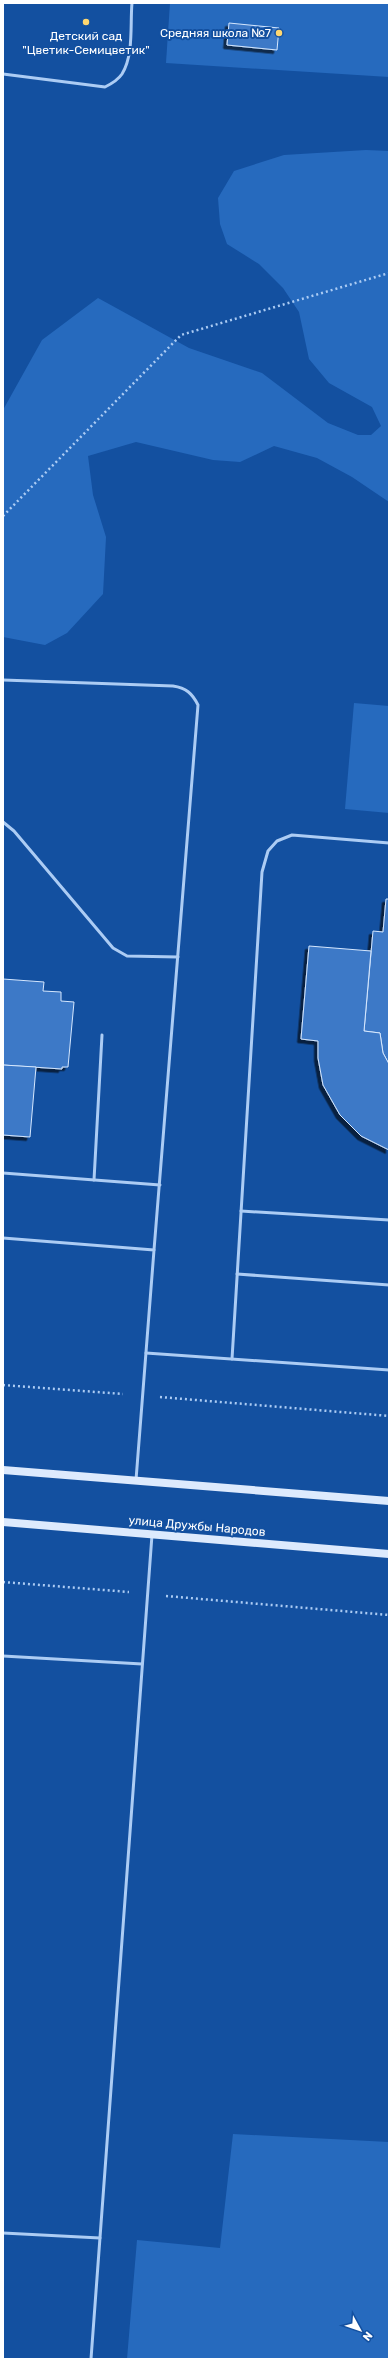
<svg xmlns="http://www.w3.org/2000/svg" width="392" height="2362" viewBox="0 0 392 2362" font-family="Rubik,sans-serif">
	<style>
		.green { fill: #266abe }
		.building { fill: #3d79c7; stroke: #d5e7fe; filter: url(#shadow) }
		.lines { fill: none; stroke-linecap: round; stroke-linejoin: round }
		.path { stroke: #acccf4; stroke-width: 2.5; stroke-dasharray: 2 3; stroke-linecap: butt }
		.lane { stroke: #acccf4; stroke-width: 3 }
		.secondary { stroke: #ddeafd; stroke-width: 8 }
		.poi-dot { fill: #ffd770; stroke: #1350a0; stroke-width: 1.5 }
		.labels { text-anchor: middle; dominant-baseline: central; stroke-width: 4; stroke-linejoin: round; paint-order: stroke }
		.poi-label { font-size: 12px; fill: #fff; stroke: #1350a0; text-anchor: end }
		.street-label { font-size: 12px; fill: #fff; stroke: #1350a0 }
	</style>
	<defs>
		<filter id="shadow"><feDropShadow dx="-3.5" dy="3.5" stdDeviation="0" flood-color="#0009"/></filter>
	</defs>
	<rect width="100%" height="100%" fill="#1350a0"/>
	<!-- green -->
	<g class="green">
		<polygon points="170,3 389,3 389,77 166,63"/>
		<polygon points="366,150 389,151 389,502 352,477 317,458 274,446 240,462 213,460 136,442 88,456 93,495 106,537 103,594 67,633 45,645 3,637 3,410 42,340 98,298 189,348 262,373 328,423 358,435 371,435 381,426 372,407 329,383 309,359 299,312 283,288 259,264 227,244 220,224 218,198 234,171 284,155"/>
		<polygon points="354,703 389,706 389,813 345,809"/>
		<polygon points="233,2134 389,2142 389,2359 127,2359 137,2240 220,2248"/>
	</g>
	<!-- building -->
	<g class="building">
		<polygon points="229,23 279,28 277,50 227,45"/>
		<polygon points="386,899 389,899 389,1064 383,1053 380,1033 364,1031 373,931 383,932"/>
		<polygon points="309,946 371,951 364,1031 380,1033 383,1053 389,1064 389,1150 361,1136 340,1115 323,1085 318,1058 318,1041 301,1039"/>
		<polygon points="3,979 44,982 43,991 61,992 61,1001 74,1002 68,1067 62,1067 62,1069 3,1065"/>
		<polygon points="3,1065 36,1067 30,1137 3,1135"/>
	</g>
	<g class="lines">
		<!-- path -->
		<g class="path">
			<polyline points="3,516 181,335 389,273"/>
			<polyline points="3,1385 123,1394"/>
			<polyline points="160,1397 389,1416"/>
			<polyline points="3,1582 129,1592"/>
			<polyline points="166,1596 389,1615"/>
		</g>
		<!-- lane -->
		<g class="lane">
			<path d="M3 74 105 87C111 84 118 80 122 74 134 55 130 24 132 3"/>
			<path d="M3 680 173 686C186 688 192 693 198 705L154 1250"/>
			<polyline points="3,822 14,831 113,948 127,956 178,957"/>
			<polyline points="3,1173 160,1185"/>
			<polyline points="94,1180 102,1035"/>
			<polyline points="241,1211 389,1220"/>
			<polyline points="3,1238 154,1250 136,1480"/>
			<polyline points="237,1274 389,1285"/>
			<polyline points="146,1353 389,1370"/>
			<polyline points="232,1359 262,872 268,851 277,841 292,835 389,843"/>
			<polyline points="3,1656 142,1664"/>
			<polyline points="3,2233 100,2238"/>
			<polyline points="91,2359 152,1535"/>
		</g>
		<!-- secondary -->
		<g class="secondary">
			<polyline points="3,1470 389,1501"/>
			<polyline points="3,1522 389,1554"/>
		</g>
	</g>
	<!-- markers -->
	<g class="poi-dot">
		<circle cx="86" cy="22" r="4"/>
		<circle cx="279" cy="33" r="4"/>
	</g>
	<g class="labels">
		<!-- poi labels -->
		<g class="poi-label">
			<text x="271" y="33">Средняя школа №7</text>
			<text x="86" y="36" text-anchor="middle">Детский сад<tspan x="86" dy="14">"Цветик-Семицветик"</tspan></text>
		</g>
		<!-- street labels -->
		<g class="street-label">
			<text transform="translate(197 1526) rotate(5)">улица Дружбы Народов</text>
		</g>
	</g>
	<!-- border -->
	<rect width="392" height="2362" fill="none" stroke="#ffffff" stroke-width="8"/>
	<!-- north arrow -->
	<g transform="translate(360 2330) rotate(130)" stroke="#1350a0" stroke-width="3" paint-order="stroke">
	<path d="M0-3L7 15L0 10L-7 15Z" fill="#ffffff"/>
	<text y="-6" font-size="11" font-weight="bold" text-anchor="middle" fill="#ffffff">N</text>
	</g>
</svg>
